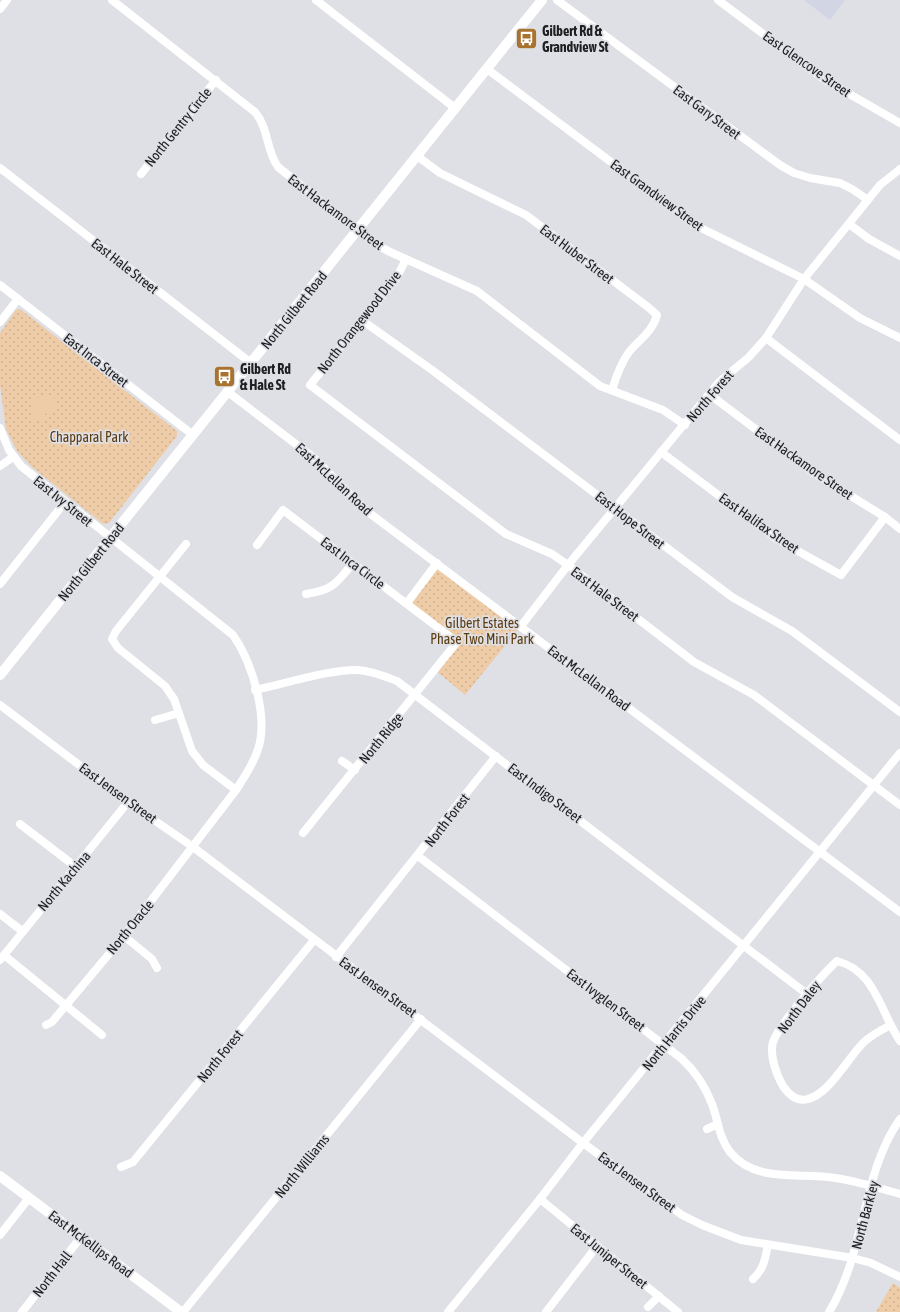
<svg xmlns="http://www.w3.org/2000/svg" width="900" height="1312" viewBox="0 0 900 1312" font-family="'Asap Condensed',sans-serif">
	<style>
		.built { fill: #d2d5e3 }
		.grass { fill: url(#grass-dots) }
		.pitch { fill: #eecca7 }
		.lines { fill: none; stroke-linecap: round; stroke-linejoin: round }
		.minor { stroke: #fff; stroke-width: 8 }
		.major { stroke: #fff; stroke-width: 10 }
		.labels { text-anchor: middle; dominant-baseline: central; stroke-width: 3.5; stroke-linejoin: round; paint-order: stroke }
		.poi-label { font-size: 14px; font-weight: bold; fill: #202023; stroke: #dee0e6; text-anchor: start }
		.street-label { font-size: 14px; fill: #202023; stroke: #dee0e6 }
		.park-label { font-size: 14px; fill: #5c3b10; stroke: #dee0e6 }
	</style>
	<defs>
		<pattern id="grass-dots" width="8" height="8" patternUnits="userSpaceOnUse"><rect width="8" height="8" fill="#eecca7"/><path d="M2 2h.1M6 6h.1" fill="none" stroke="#ccaf8f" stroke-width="1.8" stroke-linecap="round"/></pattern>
	</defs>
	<rect width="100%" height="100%" fill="#dee0e6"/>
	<!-- built -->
	<polygon class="built" points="804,0 845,0 830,20"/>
	<!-- grass -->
	<g class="grass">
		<polygon points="20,309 177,431 177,436 109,523 103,524 32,467 17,451 6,429 0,385 0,333 16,310"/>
		<polygon points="437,563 521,626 465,695 435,670 457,642 407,603"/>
		<polygon points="893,1283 900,1288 900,1312 876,1312"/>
	</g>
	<!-- pitch -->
	<polygon class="pitch" points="54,395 56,412 45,414 45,419 33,420 30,399"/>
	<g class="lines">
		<!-- minor -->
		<g class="minor">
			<path d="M112 0 255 112C269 129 266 150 278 167L371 241 388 251 477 291 600 386 663 410 685 425"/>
			<polyline points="316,0 455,108"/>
			<polyline points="557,0 780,165 794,173 810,178 840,183 852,189 868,200"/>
			<polyline points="718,0 825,80 900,123"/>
			<polyline points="0,9 7,0"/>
			<polyline points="487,69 695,225 804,279 860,318 900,338"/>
			<path d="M417 156 440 173 526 215 648 307 657 315C653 331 639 340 629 352 621 363 616 377 612 390"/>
			<polyline points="0,168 251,363"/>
			<polyline points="141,174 216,80"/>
			<polyline points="849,224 869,239 900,256"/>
			<polyline points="406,259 396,279 310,385 506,534 552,554 568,565 694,662 754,695 900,805"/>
			<polyline points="0,285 193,435"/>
			<polyline points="363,321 432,370 732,597 792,631 900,712"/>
			<polyline points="0,322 18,299"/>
			<polyline points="766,338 900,440"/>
			<polyline points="228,392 314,458 368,512 900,912"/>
			<polyline points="709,394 815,474 885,517 900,529"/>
			<path d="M0 428 9 450 21 466 233 635C252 662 270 720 257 752 252 766 244 778 236 790L124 936 52 1022 46 1025"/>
			<polyline points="661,452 778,540 841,575 885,517"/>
			<polyline points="0,466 13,457"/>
			<polyline points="186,544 116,631 112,639 118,648 165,686 174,699 192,751 203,765 236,790"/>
			<polyline points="257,545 283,510 457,642 303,833"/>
			<polyline points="0,584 65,502"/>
			<path d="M306 594C333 590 337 583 353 563"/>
			<polyline points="407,603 437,563"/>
			<polyline points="521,626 568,565 719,382 749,357 766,338 804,279 880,185 900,169"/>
			<path d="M255 690C284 684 330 669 358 670 372 671 384 676 397 681L807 994"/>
			<polyline points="0,705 128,802 193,847 583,1143 682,1215 702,1225 741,1240 853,1258 871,1263 900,1277"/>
			<polyline points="155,720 179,713"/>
			<polyline points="342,761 355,770"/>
			<polyline points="20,824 76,867"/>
			<path d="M418 856 682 1059C696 1072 705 1086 712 1104 718 1120 719 1138 730 1152 756 1184 800 1172 835 1178 857 1181 879 1188 900 1194"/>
			<polyline points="0,914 22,931"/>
			<polyline points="124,936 152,959 157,968"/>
			<polyline points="4,955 102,1035"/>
			<polyline points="336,957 496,756"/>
			<polyline points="0,960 128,802"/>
			<path d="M891 1025C881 1030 871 1035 863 1043 848 1058 829 1094 808 1099 797 1102 789 1095 783 1086 777 1076 769 1055 773 1042 779 1024 822 975 837 961 876 971 880 1012 900 1041"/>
			<polyline points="707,1129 718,1124"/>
			<polyline points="121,1167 133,1162 314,940"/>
			<polyline points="540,1199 678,1312"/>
			<polyline points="0,1235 29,1198"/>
			<path d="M753 1279C764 1269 765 1259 768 1245"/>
			<polyline points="648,1307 659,1296"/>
			<polyline points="22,1312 81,1237"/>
			<polyline points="183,1312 421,1019"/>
			<polyline points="448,1312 540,1199 583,1143 900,753"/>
			<polyline points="546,1312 597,1246"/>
			<path d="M829 1312C866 1252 861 1174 900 1119"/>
		</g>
		<!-- major -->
		<g class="major">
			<polyline points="0,675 542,0"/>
			<polyline points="0,1176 181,1312"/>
		</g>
	</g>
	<!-- icons -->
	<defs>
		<symbol id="bus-square" viewBox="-11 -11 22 22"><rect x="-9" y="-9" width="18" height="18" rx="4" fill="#a9732e" stroke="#dee0e6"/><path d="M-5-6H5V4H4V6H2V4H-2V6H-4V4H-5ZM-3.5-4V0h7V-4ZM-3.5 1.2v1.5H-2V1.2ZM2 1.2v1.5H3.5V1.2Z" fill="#fff"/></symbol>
	</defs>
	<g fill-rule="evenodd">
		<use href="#bus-square" x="514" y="26" width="25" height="25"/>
		<use href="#bus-square" x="212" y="364" width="25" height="25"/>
	</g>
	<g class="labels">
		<!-- poi labels -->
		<g class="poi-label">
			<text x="542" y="31">Gilbert Rd &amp;<tspan x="542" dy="16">Grandview St</tspan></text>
			<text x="240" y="369">Gilbert Rd<tspan x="240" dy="16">&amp; Hale St</tspan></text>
		</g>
		<!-- street labels -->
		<g class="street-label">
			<text transform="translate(807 64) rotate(35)">East Glencove Street</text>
			<text transform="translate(707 112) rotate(37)">East Gary Street</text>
			<text transform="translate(178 127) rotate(-51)">North Gentry Circle</text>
			<text transform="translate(657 195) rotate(36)">East Grandview Street</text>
			<text transform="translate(336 212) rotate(37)">East Hackamore Street</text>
			<text transform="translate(577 254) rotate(37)">East Huber Street</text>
			<text transform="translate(125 266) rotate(38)">East Hale Street</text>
			<text transform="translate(294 310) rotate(-51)">North Gilbert Road</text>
			<text transform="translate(359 322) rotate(-52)">North Orangewood Drive</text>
			<text transform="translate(96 360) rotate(38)">East Inca Street</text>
			<text transform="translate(710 396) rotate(-49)">North Forest</text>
			<text transform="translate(804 463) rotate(35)">East Hackamore Street</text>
			<text transform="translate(334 479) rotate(43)">East McLellan Road</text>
			<text transform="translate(63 501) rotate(39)">East Ivy Street</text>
			<text transform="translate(630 520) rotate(38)">East Hope Street</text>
			<text transform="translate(759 523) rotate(35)">East Halifax Street</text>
			<text transform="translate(91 562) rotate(-51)">North Gilbert Road</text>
			<text transform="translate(353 563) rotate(37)">East Inca Circle</text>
			<text transform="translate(605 594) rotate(37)">East Hale Street</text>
			<text transform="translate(589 678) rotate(37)">East McLellan Road</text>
			<text transform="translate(381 738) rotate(-51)">North Ridge</text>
			<text transform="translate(118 793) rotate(36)">East Jensen Street</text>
			<text transform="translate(545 793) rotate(37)">East Indigo Street</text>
			<text transform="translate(447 820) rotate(-52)">North Forest</text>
			<text transform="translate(64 881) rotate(-50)">North Kachina</text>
			<text transform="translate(130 927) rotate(-51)">North Oracle</text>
			<text transform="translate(378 987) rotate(36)">East Jensen Street</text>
			<text transform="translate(606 1000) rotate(37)">East Ivyglen Street</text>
			<text transform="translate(799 1007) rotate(-53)">North Daley</text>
			<text transform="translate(674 1033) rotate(-51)">North Harris Drive</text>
			<text transform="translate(220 1056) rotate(-51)">North Forest</text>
			<text transform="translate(302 1166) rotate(-51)">North Williams</text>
			<text transform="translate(637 1182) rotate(36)">East Jensen Street</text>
			<text transform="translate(865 1215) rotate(-75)">North Barkley</text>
			<text transform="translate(91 1244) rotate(37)">East McKellips Road</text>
			<text transform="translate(609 1256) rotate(39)">East Juniper Street</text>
			<text transform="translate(52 1274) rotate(-52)">North Hall</text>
		</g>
		<!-- park labels -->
		<g class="park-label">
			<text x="89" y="437">Chapparal Park</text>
			<text x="482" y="623">Gilbert Estates<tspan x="482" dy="16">Phase Two Mini Park</tspan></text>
		</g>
	</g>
</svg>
